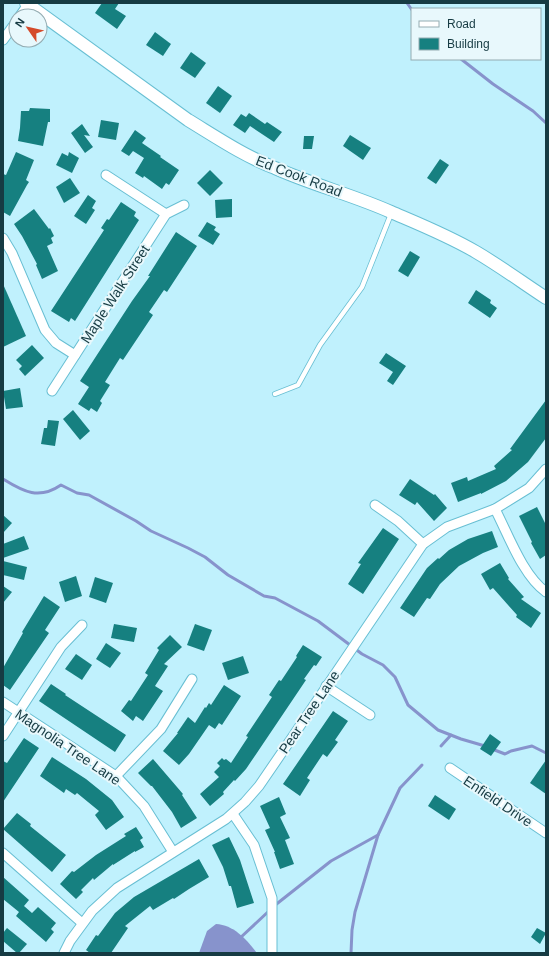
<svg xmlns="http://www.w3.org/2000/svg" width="549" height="956" viewBox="0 0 549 956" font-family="Helvetica,sans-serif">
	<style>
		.water { fill: #8793cc }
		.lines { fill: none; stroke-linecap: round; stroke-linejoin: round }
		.stream { stroke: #8793cc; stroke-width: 3 }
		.building { fill: #168080 }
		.service-casing { stroke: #68bfd3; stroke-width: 6 }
		.minor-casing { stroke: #68bfd3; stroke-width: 11 }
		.tertiary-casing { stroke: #68bfd3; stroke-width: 14 }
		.service { stroke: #fff; stroke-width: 4.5 }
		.minor { stroke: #fff; stroke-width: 9 }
		.tertiary { stroke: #fff; stroke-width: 12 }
		.labels { text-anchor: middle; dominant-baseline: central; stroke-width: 4; stroke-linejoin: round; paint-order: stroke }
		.street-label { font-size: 14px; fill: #163b43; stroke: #e8f8fc }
	</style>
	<rect width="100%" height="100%" fill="#c0f1fd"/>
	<!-- water -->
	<path class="water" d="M216 924C234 925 246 939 257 953H199L207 931Z"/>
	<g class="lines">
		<!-- stream -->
		<g class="stream">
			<polyline points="407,3 412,10"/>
			<polyline points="461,59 493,84 533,111 546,123"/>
			<path d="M3 479C24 492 39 500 61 485L77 493 89 495 136 521 151 531 188 548 205 557 228 575 264 596 275 598 318 621 362 654 383 665 395 677 408 705 438 730 461 739 485 746"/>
			<polyline points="441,746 451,735"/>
			<polyline points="492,749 505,754 511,751 532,746 546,753"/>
			<polyline points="274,906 331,861 378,835"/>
			<polyline points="239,939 270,910"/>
			<polyline points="351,953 352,930 355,912 378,835 400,788 422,765"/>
		</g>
	</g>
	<!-- building -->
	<g class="building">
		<polygon points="102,3 119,3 115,9 126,16 117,29 95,13"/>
		<polygon points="155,32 171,44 163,56 146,45"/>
		<polygon points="191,52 206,63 195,78 180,68"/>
		<polygon points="218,86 232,96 220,113 206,103"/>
		<polygon points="30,108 50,109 50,122 48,122 43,146 18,141 20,128 21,111 29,111"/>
		<polygon points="249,113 265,124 267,122 282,132 274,142 250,126 245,133 233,125 241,114 246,117"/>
		<polygon points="101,120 119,123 116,140 98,137"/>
		<polygon points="82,124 90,136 84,135 93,147 85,153 71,133"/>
		<polygon points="135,130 146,138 142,143 161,156 160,157 179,170 169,185 166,183 162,189 144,176 143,178 135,173 144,158 133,151 129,156 121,151"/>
		<polygon points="350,135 371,148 363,160 343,146"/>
		<polygon points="304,136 314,136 312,149 303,149"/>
		<polygon points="16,152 34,160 26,180 29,182 27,185 10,216 3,212 3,174 6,175"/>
		<polygon points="69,152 79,158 72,173 56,165 62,153 68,156"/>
		<polygon points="440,159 449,165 436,184 427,178"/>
		<polygon points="210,170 223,183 210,196 197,183"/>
		<polygon points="70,178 80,193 64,203 56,187"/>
		<polygon points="88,195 96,201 92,208 95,210 86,224 74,216"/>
		<polygon points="232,199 232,217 216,218 215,200"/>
		<polygon points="121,202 136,212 134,216 139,220 75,321 71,318 69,322 51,311 104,230 101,228 107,219 109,220"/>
		<polygon points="34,209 49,229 50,228 54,236 51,238 53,243 47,246 58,271 42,279 36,265 37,264 22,236 14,224"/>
		<polygon points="207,222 216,227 214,230 220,234 213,245 198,236"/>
		<polygon points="176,232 197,246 167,292 164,290 149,312 153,315 123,360 120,358 105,382 110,385 100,401 102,403 97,412 91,408 89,411 78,404 89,387 80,381 132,301 150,276 148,276"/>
		<polygon points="410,251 420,257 408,277 398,271"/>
		<polygon points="3,284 26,336 3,347"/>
		<polygon points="476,290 491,300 490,303 497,308 490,318 468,303"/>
		<polygon points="32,345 44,358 25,376 19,369 22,366 16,360"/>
		<polygon points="386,353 406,366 393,385 387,381 393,372 379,363"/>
		<polygon points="20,388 23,407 6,409 3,391"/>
		<polygon points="546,400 546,438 528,462 506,481 481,494 481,493 458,502 451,483 467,477 468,481 496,469 494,466 512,450 510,449"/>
		<polygon points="73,410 90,431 80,440 63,419"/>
		<polygon points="48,420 59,421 55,446 41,444 44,428 47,428"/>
		<polygon points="410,479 434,495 435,494 447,508 434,521 417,502 415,505 399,495"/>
		<polygon points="537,507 546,525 546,555 540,559 531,543 532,542 519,516"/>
		<polygon points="3,515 12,523 3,533"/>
		<polygon points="383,528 399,539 363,594 348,584 361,564 358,563"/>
		<polygon points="492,531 498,547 483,553 459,566 440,584 430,599 427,598 414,617 400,608 427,568 438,558 439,559 449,550 468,539"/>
		<polygon points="24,536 29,549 3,558 3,544"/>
		<polygon points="3,561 27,567 24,580 3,575"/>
		<polygon points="500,563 509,578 508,579 524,597 521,599 541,613 531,628 516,617 517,615 493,588 490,590 481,574"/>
		<polygon points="76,576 82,596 65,602 59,582"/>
		<polygon points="95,577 113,583 106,603 89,597"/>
		<polygon points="3,586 12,592 3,603"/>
		<polygon points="44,596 60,607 45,630 49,633 10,690 3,685 3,668 23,633 22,632"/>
		<polygon points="114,624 137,628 134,642 111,638"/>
		<polygon points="195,624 212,630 204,651 187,645"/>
		<polygon points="170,635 182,647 164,664 168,666 155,686 163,691 143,721 136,716 133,721 121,711 129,700 131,701 148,675 145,673 159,650 157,648"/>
		<polygon points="106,643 121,653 110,668 96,659"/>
		<polygon points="303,645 322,657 316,666 314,665 304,679 306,680 246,769 235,781 234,780 223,792 224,794 210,806 200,794 219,777 214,772 220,766 217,763 222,758 224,760 226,759 231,763 248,737 246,736 272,697 269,695 279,680 281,681 297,657 296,656"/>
		<polygon points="76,654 92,665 82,680 65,669"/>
		<polygon points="243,656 249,673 228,680 222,663"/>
		<polygon points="51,684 66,694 65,695 126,735 115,752 39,701"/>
		<polygon points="224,685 241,696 222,725 219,723 215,729 209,725 189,754 179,765 163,751 178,733 177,733 188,717 195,723 205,707 206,708 209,703 211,705"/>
		<polygon points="333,711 348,721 335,740 338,742 327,757 323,754 307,778 310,780 300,796 283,784"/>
		<polygon points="490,734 501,742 491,756 480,749"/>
		<polygon points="24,738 39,748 3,802 3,761 7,763"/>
		<polygon points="52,757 86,779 112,800 124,817 106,830 95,815 99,811 77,793 75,795 66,789 64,793 40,776"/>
		<polygon points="153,759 183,794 182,795 197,818 181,828 172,812 152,786 151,786 138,773"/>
		<polygon points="546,760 546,794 530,783"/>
		<polygon points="435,795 456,809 449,820 428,806"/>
		<polygon points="279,797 286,814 280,817 290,838 285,840 294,864 280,869 274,852 275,852 265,830 270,828 260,806"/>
		<polygon points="17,813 31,824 30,826 66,855 52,872 3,829"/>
		<polygon points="136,827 143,838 140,840 144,847 135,852 135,851 113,865 113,864 94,880 93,878 81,890 83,892 76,899 60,884 72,871 74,872 96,855 126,836 124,834"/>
		<polygon points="229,837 240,860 254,903 237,908 231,886 229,886 223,867 212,845"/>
		<polygon points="199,859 209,877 189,889 174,899 173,898 153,910 150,906 125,926 128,928 111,953 90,953 86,950 96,935 98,936 115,913 134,897"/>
		<polygon points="3,877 29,900 24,906 32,913 38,907 56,923 51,929 54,932 46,942 16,916 19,912 3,899"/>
		<polygon points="7,928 27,944 19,953 17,953 3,941 3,933"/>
		<polygon points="537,928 546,933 540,944 531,937"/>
	</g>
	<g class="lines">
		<defs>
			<polyline id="service" points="275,394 298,385 320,345 362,287 391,214"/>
			<g id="minor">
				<polyline points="20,16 29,3"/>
				<polyline points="3,40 16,22"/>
				<polyline points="106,175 166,214"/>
				<polyline points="3,238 12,253 45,330 56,343 75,355"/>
				<polyline points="52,391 166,214 184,205"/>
				<polyline points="375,505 398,521 423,544"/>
				<path d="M495 509C508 534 523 576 546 592"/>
				<polyline points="326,686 370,715"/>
				<polyline points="3,702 116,776 144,806 173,852"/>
				<polyline points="3,736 61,647 82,625"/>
				<polyline points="450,768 546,833"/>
				<polyline points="116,776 161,729 192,679"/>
				<polyline points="233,814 254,845 272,898 272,953"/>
				<polyline points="3,853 82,923"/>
				<polyline points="64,953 70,941 92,911 117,888 226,819 245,802 259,786 285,748 423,544 447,527 495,509 529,488 546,469"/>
			</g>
			<path id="tertiary" d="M26 3 188 120C216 137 244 156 275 168 313 185 353 195 391 212 419 224 449 236 476 252 500 266 523 283 546 298"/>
		</defs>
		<!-- service casing -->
		<use href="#service" class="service-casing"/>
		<!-- minor casing -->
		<use href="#minor" class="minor-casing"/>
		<!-- tertiary casing -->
		<use href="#tertiary" class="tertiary-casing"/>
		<!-- service -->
		<use href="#service" class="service"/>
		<!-- minor -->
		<use href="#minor" class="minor"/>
		<!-- tertiary -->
		<use href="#tertiary" class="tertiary"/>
	</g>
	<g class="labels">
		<!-- street labels -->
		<g class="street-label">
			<text transform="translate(299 176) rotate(21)">Ed Cook Road</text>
			<text transform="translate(115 294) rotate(-57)">Maple Walk Street</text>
			<text transform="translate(309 712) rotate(-56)">Pear Tree Lane</text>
			<text transform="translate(68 747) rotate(34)">Magnolia Tree Lane</text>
			<text transform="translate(498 801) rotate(34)">Enfield Drive</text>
		</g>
	</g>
	<!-- border -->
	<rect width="549" height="956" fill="none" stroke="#163b43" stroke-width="8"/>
	<!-- legend -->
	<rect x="411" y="8" width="130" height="52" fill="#e8f8fc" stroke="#94acb2"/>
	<rect x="419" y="21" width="20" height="6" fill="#ffffff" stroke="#94acb2"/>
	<text x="447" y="28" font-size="12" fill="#163b43">Road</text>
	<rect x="419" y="38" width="20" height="12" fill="#168080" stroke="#94acb2"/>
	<text x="447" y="48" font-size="12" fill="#163b43">Building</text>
	<!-- north arrow -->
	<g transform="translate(28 28) rotate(304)"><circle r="19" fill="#e8f8fc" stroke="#94acb2"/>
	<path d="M0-3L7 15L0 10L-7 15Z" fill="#d44a2a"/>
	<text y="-6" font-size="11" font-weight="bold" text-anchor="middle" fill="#163b43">N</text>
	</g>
</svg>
